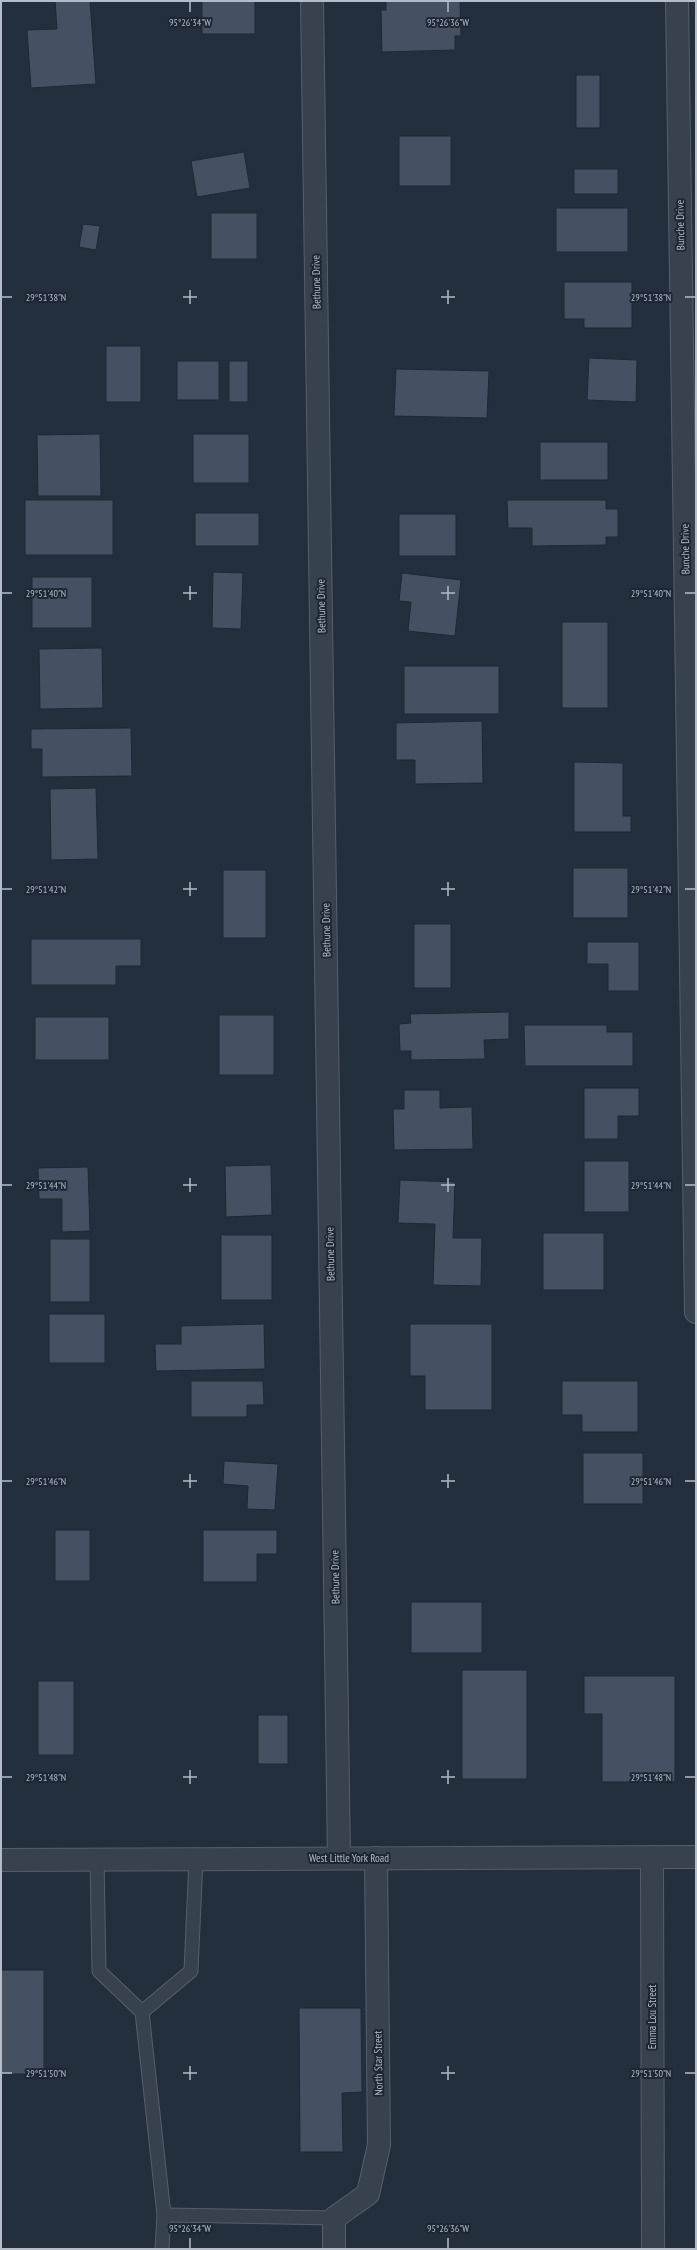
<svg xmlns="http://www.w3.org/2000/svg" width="697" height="2250" viewBox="0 0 697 2250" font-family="'PT Sans Narrow',sans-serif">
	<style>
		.building { fill: #455162; stroke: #1f2835 }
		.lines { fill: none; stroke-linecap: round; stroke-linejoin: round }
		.service-casing { stroke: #565f6c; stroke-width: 15 }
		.minor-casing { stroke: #565f6c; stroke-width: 24 }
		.tertiary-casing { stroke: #565f6c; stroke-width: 24 }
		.service { stroke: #38414e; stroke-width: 13 }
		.minor { stroke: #38414e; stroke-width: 22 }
		.tertiary { stroke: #38414e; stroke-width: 22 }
		.ticks { fill: none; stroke: #b4bcc9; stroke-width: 1.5 }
		.labels { text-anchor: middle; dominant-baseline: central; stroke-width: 4; stroke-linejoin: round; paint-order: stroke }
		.street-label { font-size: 11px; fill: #b4bcc9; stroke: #1d2633 }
		.ticks-label { font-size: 10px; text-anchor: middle; fill: #b4bcc9; stroke: #1d2633; stroke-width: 4; stroke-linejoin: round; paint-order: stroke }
	</style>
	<rect width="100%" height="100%" fill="#242f3e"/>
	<!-- building -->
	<g class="building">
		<polygon points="55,1 90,1 96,84 31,88 27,30 57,29"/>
		<rect x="202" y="1" width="53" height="33"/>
		<polygon points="386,1 460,1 461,36 455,36 455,50 382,52 381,10 386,10"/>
		<rect x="576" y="75" width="24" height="53"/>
		<rect x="399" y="136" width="52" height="50"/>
		<polygon points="244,152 250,188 197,197 191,161"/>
		<rect x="574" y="169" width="44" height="25"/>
		<rect x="556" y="208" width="72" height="44"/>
		<rect x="211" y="213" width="46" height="46"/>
		<polygon points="83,224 100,226 96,250 79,247"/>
		<polygon points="564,282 632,282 632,328 584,328 584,319 564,319"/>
		<rect x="106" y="346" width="35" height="56"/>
		<polygon points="589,358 637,360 636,402 587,400"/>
		<rect x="177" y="361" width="42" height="39"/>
		<rect x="229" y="361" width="19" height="41"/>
		<polygon points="396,369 489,371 487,418 394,416"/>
		<polygon points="100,434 101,496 38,496 37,435"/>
		<rect x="193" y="434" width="56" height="49"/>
		<rect x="540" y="442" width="68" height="38"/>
		<rect x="25" y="500" width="88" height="55"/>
		<polygon points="507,500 606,500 606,509 618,509 618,537 606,537 606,545 532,546 532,528 508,528"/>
		<rect x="195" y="513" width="64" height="33"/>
		<rect x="399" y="514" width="57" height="42"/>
		<polygon points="213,572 243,573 241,629 212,628"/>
		<polygon points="402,573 461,580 455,636 408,631 411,602 399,601"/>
		<rect x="32" y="577" width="60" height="51"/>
		<rect x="562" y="622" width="46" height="86"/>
		<polygon points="102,648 103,708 40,709 39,649"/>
		<rect x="404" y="666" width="95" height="48"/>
		<polygon points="482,721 483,783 415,784 415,760 396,760 396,723"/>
		<polygon points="131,728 132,776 42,777 42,749 31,749 31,729"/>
		<polygon points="574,762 623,763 623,816 631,816 631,832 574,832"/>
		<polygon points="96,788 98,859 51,860 50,789"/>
		<rect x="573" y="868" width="55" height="50"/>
		<rect x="223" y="870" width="43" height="68"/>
		<rect x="414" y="924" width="37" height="64"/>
		<polygon points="31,939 141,939 141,966 116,966 116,985 31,985"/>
		<polygon points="587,942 639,942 639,991 608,991 608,964 587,964"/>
		<polygon points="509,1012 509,1039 484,1040 485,1059 411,1060 411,1051 400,1051 399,1024 411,1023 410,1014"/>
		<rect x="219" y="1015" width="55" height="60"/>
		<rect x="35" y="1017" width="74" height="43"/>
		<polygon points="524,1025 607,1025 607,1032 633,1032 633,1066 525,1066"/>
		<polygon points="584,1088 639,1088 639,1116 618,1116 618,1139 584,1139"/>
		<polygon points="404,1090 440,1090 440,1108 472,1107 473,1149 394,1150 393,1109 404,1109"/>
		<rect x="584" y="1161" width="45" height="51"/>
		<polygon points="271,1165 272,1215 226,1217 225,1166"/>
		<polygon points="88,1167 90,1231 62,1232 62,1199 39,1199 38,1168"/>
		<polygon points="400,1180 455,1182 453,1238 482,1238 481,1286 433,1285 435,1224 398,1223"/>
		<rect x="543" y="1233" width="61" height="57"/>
		<rect x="221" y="1235" width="51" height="65"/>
		<rect x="50" y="1239" width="40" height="63"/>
		<rect x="49" y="1314" width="56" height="49"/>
		<polygon points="264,1324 265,1369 156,1371 155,1344 181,1344 181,1326"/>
		<polygon points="410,1324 492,1324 492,1410 425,1410 425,1376 410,1376"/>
		<polygon points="191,1381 263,1381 264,1405 247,1405 247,1417 191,1417"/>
		<polygon points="562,1381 638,1381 638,1432 582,1432 582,1415 562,1415"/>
		<rect x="583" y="1453" width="60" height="51"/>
		<polygon points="224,1461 278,1464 275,1510 247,1509 248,1486 223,1484"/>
		<rect x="55" y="1530" width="35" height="51"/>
		<polygon points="203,1530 277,1530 277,1554 257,1554 257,1582 203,1582"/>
		<rect x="411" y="1602" width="71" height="51"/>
		<rect x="462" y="1670" width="65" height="109"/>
		<polygon points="584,1676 675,1676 675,1782 602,1782 602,1714 584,1714"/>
		<rect x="38" y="1681" width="36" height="74"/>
		<rect x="258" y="1715" width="30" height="49"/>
		<rect x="1" y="1970" width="43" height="104"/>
		<polygon points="299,2008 361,2008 362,2092 342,2093 343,2152 300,2152"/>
	</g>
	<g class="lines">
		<defs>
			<g id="service">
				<polyline points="97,1859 99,1971 142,2012 164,2215 162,2249"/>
				<polyline points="142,2012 191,1971 196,1859"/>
				<polyline points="164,2215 334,2218"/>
			</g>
			<g id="minor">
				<polyline points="312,1 339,1858"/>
				<polyline points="677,1 696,1312"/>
				<polyline points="652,1857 653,2249"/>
				<polyline points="334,2249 334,2218 368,2194 379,2145 376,1858"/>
			</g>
			<polyline id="tertiary" points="1,1860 696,1857"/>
		</defs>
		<!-- service casing -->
		<use href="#service" class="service-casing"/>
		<!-- minor casing -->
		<use href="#minor" class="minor-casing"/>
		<!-- tertiary casing -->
		<use href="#tertiary" class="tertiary-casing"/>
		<!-- service -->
		<use href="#service" class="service"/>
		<!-- minor -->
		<use href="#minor" class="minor"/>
		<!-- tertiary -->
		<use href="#tertiary" class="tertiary"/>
	</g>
	<!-- ticks -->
	<path class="ticks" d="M190 2V12M448 2V12M190 290V304M448 290V304M2 297H12M183 297H197M441 297H455M685 297H695M190 586V600M448 586V600M2 593H12M183 593H197M441 593H455M685 593H695M190 882V896M448 882V896M2 889H12M183 889H197M441 889H455M685 889H695M190 1178V1192M448 1178V1192M2 1185H12M183 1185H197M441 1185H455M685 1185H695M190 1474V1488M448 1474V1488M2 1481H12M183 1481H197M441 1481H455M685 1481H695M190 1770V1784M448 1770V1784M2 1777H12M183 1777H197M441 1777H455M685 1777H695M190 2066V2080M448 2066V2080M2 2073H12M183 2073H197M441 2073H455M685 2073H695M190 2238V2248M448 2238V2248"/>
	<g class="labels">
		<!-- street labels -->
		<g class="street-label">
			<text transform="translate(680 225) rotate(-91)">Bunche Drive</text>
			<text transform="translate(316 282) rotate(-91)">Bethune Drive</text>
			<text transform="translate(685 549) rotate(-91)">Bunche Drive</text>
			<text transform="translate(321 606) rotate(-91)">Bethune Drive</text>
			<text transform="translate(326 930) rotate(-91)">Bethune Drive</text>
			<text transform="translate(330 1254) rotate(-91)">Bethune Drive</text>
			<text transform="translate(335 1577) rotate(-91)">Bethune Drive</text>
			<text x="349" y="1858">West Little York Road</text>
			<text transform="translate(652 2017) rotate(-90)">Emma Lou Street</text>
			<text transform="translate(378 2063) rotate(-91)">North Star Street</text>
		</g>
	</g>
	<g class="ticks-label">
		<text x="190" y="26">95°26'34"W</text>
		<text x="448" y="26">95°26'36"W</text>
		<text x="651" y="301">29°51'38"N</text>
		<text x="46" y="301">29°51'38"N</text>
		<text x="46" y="597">29°51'40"N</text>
		<text x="651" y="597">29°51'40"N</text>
		<text x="46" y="893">29°51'42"N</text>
		<text x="651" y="893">29°51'42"N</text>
		<text x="651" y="1189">29°51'44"N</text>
		<text x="46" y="1189">29°51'44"N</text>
		<text x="651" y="1485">29°51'46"N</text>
		<text x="46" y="1485">29°51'46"N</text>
		<text x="651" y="1781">29°51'48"N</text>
		<text x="46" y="1781">29°51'48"N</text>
		<text x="651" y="2077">29°51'50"N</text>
		<text x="46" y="2077">29°51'50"N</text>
		<text x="190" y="2232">95°26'34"W</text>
		<text x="448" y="2232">95°26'36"W</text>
	</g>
	<!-- border -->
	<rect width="697" height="2250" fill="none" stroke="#b4bcc9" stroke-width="4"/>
</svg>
